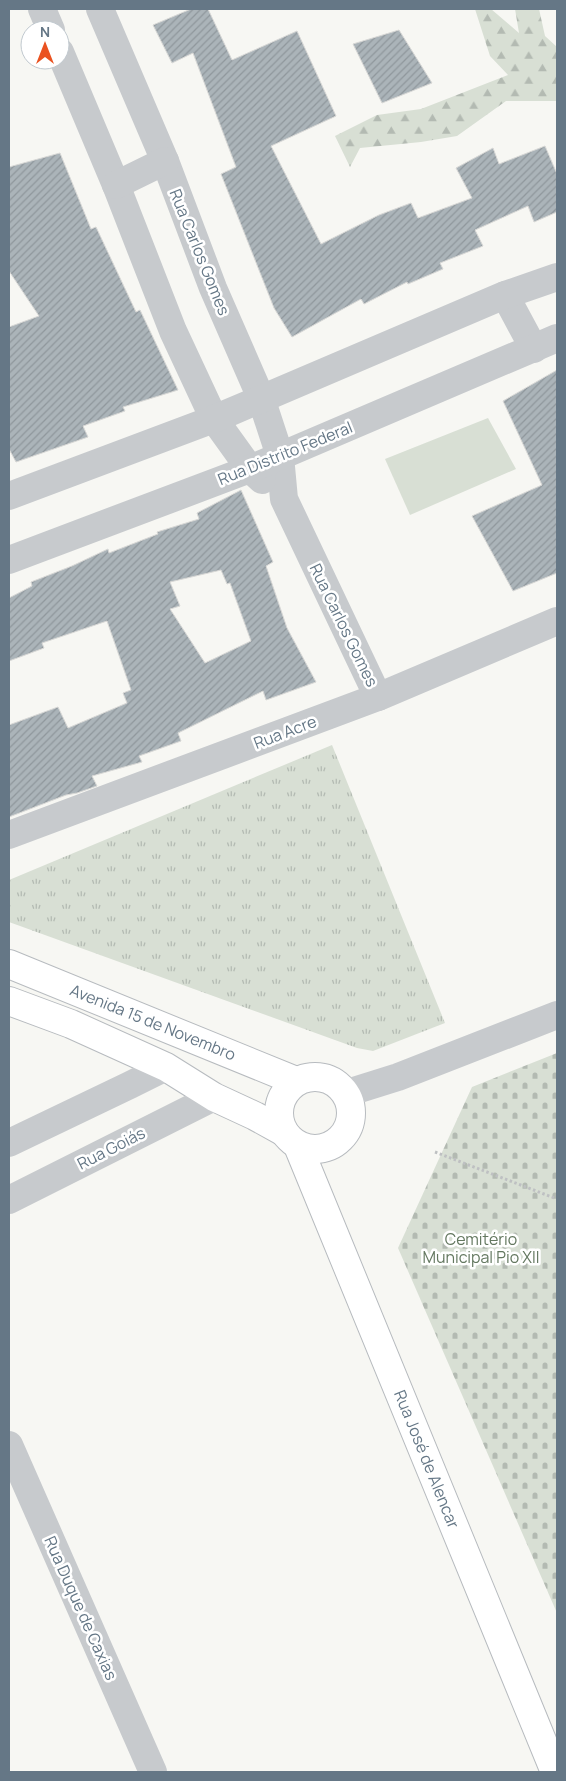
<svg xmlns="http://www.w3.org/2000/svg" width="566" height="1781" viewBox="0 0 566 1781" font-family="Manrope,sans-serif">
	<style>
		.green { fill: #d8dfd4 }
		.forest { fill: url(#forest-firs) }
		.cemetery { fill: url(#cemetery-stones) }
		.park { fill: url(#park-tufts) }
		.building { fill: url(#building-hatch); stroke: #d8d8d6; fill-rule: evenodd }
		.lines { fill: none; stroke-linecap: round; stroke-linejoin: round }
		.major-casing { stroke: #b7bbbf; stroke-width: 30 }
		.path { stroke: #bec0c2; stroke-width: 3; stroke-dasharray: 2.5 2.5; stroke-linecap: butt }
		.minor { stroke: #c7cacd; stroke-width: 28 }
		.major { stroke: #fff; stroke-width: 28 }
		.labels { text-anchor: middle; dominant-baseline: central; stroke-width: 5; stroke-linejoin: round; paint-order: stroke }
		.street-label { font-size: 16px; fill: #657786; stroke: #fff }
		.park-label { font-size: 16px; fill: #647860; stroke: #fff }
	</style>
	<defs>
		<pattern id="forest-firs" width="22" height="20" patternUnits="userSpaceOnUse" patternTransform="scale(1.25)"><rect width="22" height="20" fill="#d8dfd4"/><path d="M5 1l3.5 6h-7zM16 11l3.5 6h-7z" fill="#b3bab2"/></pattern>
		<pattern id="cemetery-stones" width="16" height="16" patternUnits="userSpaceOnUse" patternTransform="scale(1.25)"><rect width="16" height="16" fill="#d8dfd4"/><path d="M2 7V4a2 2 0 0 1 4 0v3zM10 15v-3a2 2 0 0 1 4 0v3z" fill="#b3bab2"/></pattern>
		<pattern id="park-tufts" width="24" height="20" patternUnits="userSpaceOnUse" patternTransform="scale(1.25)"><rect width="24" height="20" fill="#d8dfd4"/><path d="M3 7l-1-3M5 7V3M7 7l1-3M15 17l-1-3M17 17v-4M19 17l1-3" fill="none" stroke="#b3bab2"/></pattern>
		<pattern id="building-hatch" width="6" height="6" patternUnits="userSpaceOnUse" patternTransform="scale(1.25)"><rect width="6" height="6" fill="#abb4b9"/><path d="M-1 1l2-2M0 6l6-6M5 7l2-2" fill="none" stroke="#8f979c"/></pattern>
	</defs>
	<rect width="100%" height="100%" fill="#f7f7f3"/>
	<!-- green -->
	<polygon class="green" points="488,418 516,469 410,515 385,459"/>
	<!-- forest -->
	<polygon class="forest" points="475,9 491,9 519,33 515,9 539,9 545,36 557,47 557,101 506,101 457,136 421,142 360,148 350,167 335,136 377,115 421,109 508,75 490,56"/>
	<!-- cemetery -->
	<polygon class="cemetery" points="557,1053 557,1613 398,1248 472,1087"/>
	<!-- park -->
	<polygon class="park" points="332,745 445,1023 373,1051 357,1048 9,922 9,880"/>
	<!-- building -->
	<g class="building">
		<polygon points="191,9 208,9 232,60 297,31 336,116 271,146 321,244 379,215 411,203 418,218 472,198 456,168 493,148 499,164 545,146 557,174 557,212 534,222 528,206 475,230 483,246 440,263 443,269 408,284 407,282 364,304 361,299 292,337 274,308 221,174 236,167 193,53 172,63 153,25"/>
		<polygon points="399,30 432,83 382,103 353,44"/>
		<polygon points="60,153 91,229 96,227 136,312 140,310 178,390 123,407 125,411 83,426 88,437 16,462 9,449 9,327 39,316 9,271 9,167"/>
		<polygon points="557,370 557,573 513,591 472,516 542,485 503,401"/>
		<path d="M241 490 273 562 266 566 287 628 316 682 266 700 263 691 178 733 181 741 139 756 142 762 92 776 97 786 77 793 66 795 9 817V725L58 707 68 728 127 703 123 693 131 690 107 621 42 643 44 648 9 661V598L32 586 31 582 72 566 108 549 109 553 158 534 157 532 199 519 197 513ZM221 570 227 584 230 583 251 641 205 663 170 609 180 606 170 582Z"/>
	</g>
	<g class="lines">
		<defs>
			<g id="major">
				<polyline points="9,964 296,1081"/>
				<polyline points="9,1001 71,1024 166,1067 214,1097 255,1116 284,1132"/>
				<circle cx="315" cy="1113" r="36"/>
				<polyline points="298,1146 555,1772"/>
			</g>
		</defs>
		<!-- major casing -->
		<use href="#major" class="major-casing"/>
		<!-- path -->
		<polyline class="path" points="435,1152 557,1199"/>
		<!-- minor -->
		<g class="minor">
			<polyline points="42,9 51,30"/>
			<polyline points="100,9 165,161 213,288 261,398 280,456 284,499 378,697"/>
			<polyline points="60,52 116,185 173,331 214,419 250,469 262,480"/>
			<polyline points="116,185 165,161"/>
			<polyline points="505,295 534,349"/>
			<polyline points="9,496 214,419 505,295 557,277"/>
			<polyline points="9,560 250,469 557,338"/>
			<polyline points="9,835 378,697 557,621"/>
			<polyline points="347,1093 398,1077 557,1015"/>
			<polyline points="9,1143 130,1085 166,1067"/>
			<polyline points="9,1200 214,1097"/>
			<polyline points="9,1445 153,1772"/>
		</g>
		<!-- major -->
		<use href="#major" class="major"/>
	</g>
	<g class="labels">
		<!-- street labels -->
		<g class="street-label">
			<text transform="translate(200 252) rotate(68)">Rua Carlos Gomes</text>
			<text transform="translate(285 453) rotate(-22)">Rua Distrito Federal</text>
			<text transform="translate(344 625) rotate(64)">Rua Carlos Gomes</text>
			<text transform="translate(285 732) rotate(-21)">Rua Acre</text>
			<text transform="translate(153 1022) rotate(22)">Avenida 15 de Novembro</text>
			<text transform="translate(111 1148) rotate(-27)">Rua Goiás</text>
			<text transform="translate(427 1459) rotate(68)">Rua José de Alencar</text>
			<text transform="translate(81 1608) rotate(66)">Rua Duque de Caxias</text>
		</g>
		<!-- park labels -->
		<g class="park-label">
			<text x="481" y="1239">Cemitério<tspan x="481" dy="18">Municipal Pio XII</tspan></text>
		</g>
	</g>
	<!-- border -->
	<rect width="566" height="1781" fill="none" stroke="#657786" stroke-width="20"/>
	<!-- north arrow -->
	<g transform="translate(45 45)"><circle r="24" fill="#ffffff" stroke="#c1c9cf"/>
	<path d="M0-4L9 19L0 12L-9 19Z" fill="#ea5220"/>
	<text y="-8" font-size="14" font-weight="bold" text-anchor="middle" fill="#657786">N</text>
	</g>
</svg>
